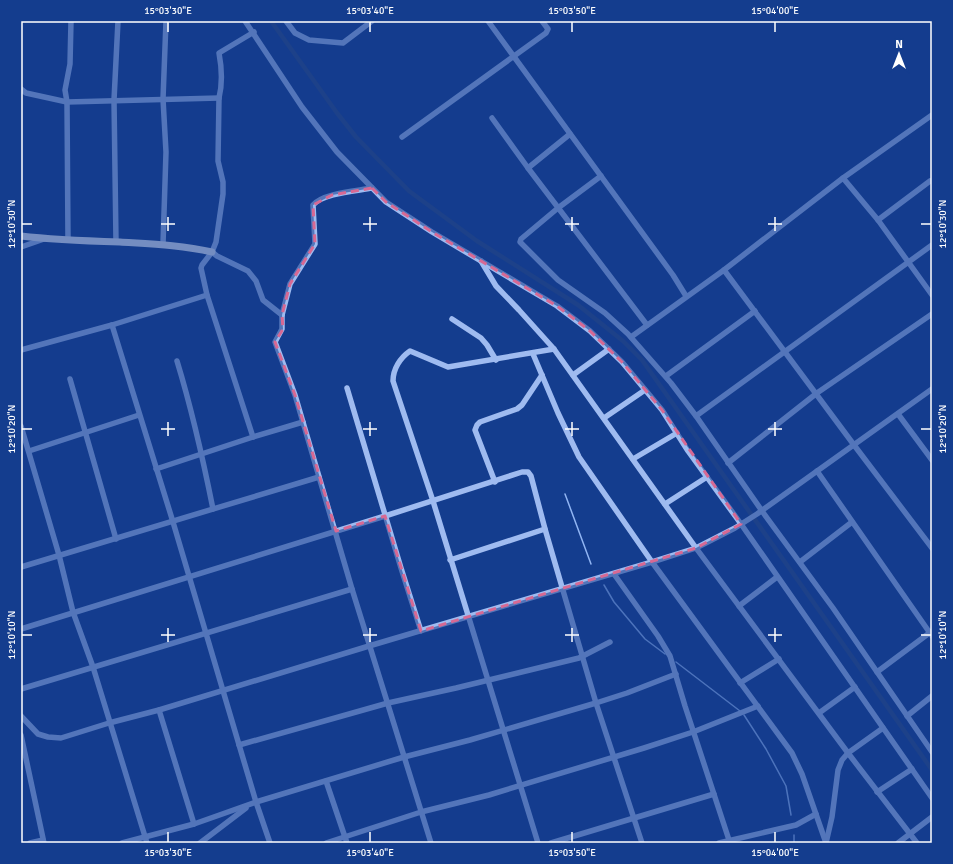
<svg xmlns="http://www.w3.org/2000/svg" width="953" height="864" viewBox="0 0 953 864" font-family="Signika,sans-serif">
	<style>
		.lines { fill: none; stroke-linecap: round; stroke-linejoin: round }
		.stream { stroke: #91b5f3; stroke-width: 1.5 }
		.canal { stroke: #294783; stroke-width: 4.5 }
		.minor { stroke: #9fbbf0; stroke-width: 5.5 }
		.major { stroke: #e8efff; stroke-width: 7 }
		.marked { fill: none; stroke: #d76994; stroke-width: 3; stroke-dasharray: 8 5; stroke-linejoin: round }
		.ticks { fill: none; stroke: #fff; stroke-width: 1.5 }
		.neatline { fill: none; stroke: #fff; stroke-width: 1.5 }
		.ticks-label { font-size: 10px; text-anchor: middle; fill: #fff }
	</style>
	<rect width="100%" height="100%" fill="#143d8e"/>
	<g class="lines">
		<!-- stream -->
		<g class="stream">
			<polyline points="565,494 591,564"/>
			<polyline points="604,585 614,602 645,639 665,654"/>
			<polyline points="676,662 740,711"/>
			<polyline points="744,715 766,749 786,786 791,815"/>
			<polyline points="794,835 794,843"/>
		</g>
		<!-- canal -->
		<polyline class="canal" points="271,21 337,113 356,137 409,191 477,241 578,305 623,341 642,360 932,770"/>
		<!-- minor -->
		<g class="minor">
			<polyline points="245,21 302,107 337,152 386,202 432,232 557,306 590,331 622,362 662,410 688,451 741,524 932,798"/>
			<polyline points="286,21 295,33 309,40 343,43 372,21"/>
			<polyline points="488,21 673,275 686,296"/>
			<polyline points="21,89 26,93 67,102 219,98"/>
			<polyline points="492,118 528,168"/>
			<polyline points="570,134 528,168 647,325"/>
			<polyline points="402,137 546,33 548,29 542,21"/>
			<polyline points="601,176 558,208 521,239 520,242 558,280 605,313 628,334 671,383 696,416 762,511 833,608 877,672 932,631"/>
			<polyline points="843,178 878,220 932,295"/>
			<path d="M372 188C357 191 323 193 313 205L315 244 290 284 282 315V329L275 342 295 395 352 589 431 843"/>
			<polyline points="878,220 930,181"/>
			<polyline points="68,240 67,102 65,90 70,64 71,21"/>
			<polyline points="116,242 114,100 118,21"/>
			<polyline points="163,244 166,152 163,99 166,21"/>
			<polyline points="21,247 44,239"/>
			<polyline points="212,252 217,256 248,271 256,281 263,300 282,315"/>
			<polyline points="481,261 496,286 519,310 554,349 696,548 848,753 917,843"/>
			<polyline points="724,270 843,178 932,115"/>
			<polyline points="452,319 481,338 487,345 496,360"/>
			<polyline points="112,325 173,522 256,802 270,843"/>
			<polyline points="631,337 724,270 854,445 932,548"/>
			<polyline points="21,350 112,325 207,295"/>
			<polyline points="533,354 558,413 579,457 652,562 792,753 802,774 826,843"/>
			<path d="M177 361C192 410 203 459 213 509"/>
			<polyline points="573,375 609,349"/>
			<polyline points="666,376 755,311"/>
			<polyline points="70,379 116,539"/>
			<polyline points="347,388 401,568 421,631"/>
			<polyline points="898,414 932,460"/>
			<polyline points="696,416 932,245"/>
			<polyline points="604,418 645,390"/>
			<polyline points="21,426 59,555 73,612 93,667 147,843"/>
			<path d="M253 437 207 295 201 268 202 265 212 252 216 242 223 194V182L218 161 219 98C223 82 222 69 219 53L254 32"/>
			<polyline points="29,451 139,415"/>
			<polyline points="633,459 677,433"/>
			<polyline points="728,463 817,393 932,314"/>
			<polyline points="156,469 253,437 303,422"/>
			<polyline points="817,471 932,636"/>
			<polyline points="495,482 475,430 477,425 480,422 517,409 522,405 542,375"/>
			<polyline points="665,504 707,477"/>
			<polyline points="450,560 545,529"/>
			<polyline points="800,562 852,522"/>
			<polyline points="21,567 319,477"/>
			<polyline points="614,574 658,636 670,656 685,706 730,843"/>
			<polyline points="739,606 777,577"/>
			<polyline points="21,629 385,516 522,472 528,472 531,476 545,529 596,703 642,843"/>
			<polyline points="877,672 932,752"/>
			<polyline points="740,683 779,659"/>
			<polyline points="21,689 352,589"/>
			<polyline points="159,710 194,824"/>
			<polyline points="819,713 855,687"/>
			<polyline points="21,716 38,734 48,737 61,738 109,723 159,710 369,646 652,562 696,548 735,528 757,514 932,389"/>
			<polyline points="907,716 932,696"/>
			<polyline points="21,735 44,843"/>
			<polyline points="239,745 388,703 456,688 579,658 610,642"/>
			<polyline points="326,781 347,843"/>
			<polyline points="877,792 912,769"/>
			<polyline points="30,843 43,840"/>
			<polyline points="122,843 194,824 256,802 404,757 470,740 596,703 627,693 676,674"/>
			<polyline points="200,843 246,808"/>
			<polyline points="326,843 421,812 489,795 644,748 693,732 758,706"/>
			<path d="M538 843 433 501 393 381C393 369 400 358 410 351L448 367 554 349"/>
			<polyline points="551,843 714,794"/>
			<polyline points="719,843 796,825 816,814"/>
			<polyline points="826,843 832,817 838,770 842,760 848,753 883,728"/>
			<polyline points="898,843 932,817"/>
		</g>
		<!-- major -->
		<path class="major" d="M21 236C54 240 87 241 120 242 151 244 181 245 212 252"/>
	</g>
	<!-- marked area -->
	<path d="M0 0H953V864H0ZM372 188 386 202 432 232 557 306 590 331 622 362 662 410 741 524 696 548 421 631 385 516 336 531 295 395 275 342 283 329 282 315 290 284 315 244 313 205 332 195Z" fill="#143d8e" fill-opacity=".55" fill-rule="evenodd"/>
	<path class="marked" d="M372 188 386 202 432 232 557 306 590 331 622 362 662 410 741 524 696 548 421 631 385 516 336 531 295 395 275 342 283 329 282 315 290 284 315 244 313 205 332 195Z"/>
	<!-- ticks -->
	<path class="ticks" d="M168 22V32M370 22V32M572 22V32M775 22V32M168 217V231M370 217V231M572 217V231M775 217V231M22 224H32M161 224H175M363 224H377M565 224H579M768 224H782M921 224H931M168 422V436M370 422V436M572 422V436M775 422V436M22 429H32M161 429H175M363 429H377M565 429H579M768 429H782M921 429H931M168 628V642M370 628V642M572 628V642M775 628V642M22 635H32M161 635H175M363 635H377M565 635H579M768 635H782M921 635H931M168 832V842M370 832V842M572 832V842M775 832V842"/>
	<!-- border -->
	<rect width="953" height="864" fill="none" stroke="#143d8e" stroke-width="44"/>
	<!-- north arrow -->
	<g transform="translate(899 54)" stroke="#143d8e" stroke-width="3" paint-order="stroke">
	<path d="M0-3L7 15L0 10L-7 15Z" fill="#ffffff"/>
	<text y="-6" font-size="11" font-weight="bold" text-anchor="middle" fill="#ffffff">N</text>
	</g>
	<rect x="22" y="22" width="909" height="820" class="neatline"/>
	<g class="ticks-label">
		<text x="168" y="14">15°03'30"E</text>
		<text x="370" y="14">15°03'40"E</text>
		<text x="572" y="14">15°03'50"E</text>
		<text x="775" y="14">15°04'00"E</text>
		<text transform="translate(11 224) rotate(-90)" y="4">12°10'30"N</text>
		<text transform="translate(942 224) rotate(-90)" y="4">12°10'30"N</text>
		<text transform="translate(11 429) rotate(-90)" y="4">12°10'20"N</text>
		<text transform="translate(942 429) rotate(-90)" y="4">12°10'20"N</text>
		<text transform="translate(11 635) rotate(-90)" y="4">12°10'10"N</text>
		<text transform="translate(942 635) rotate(-90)" y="4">12°10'10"N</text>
		<text x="168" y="856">15°03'30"E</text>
		<text x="370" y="856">15°03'40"E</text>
		<text x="572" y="856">15°03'50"E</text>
		<text x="775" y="856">15°04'00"E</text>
	</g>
</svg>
